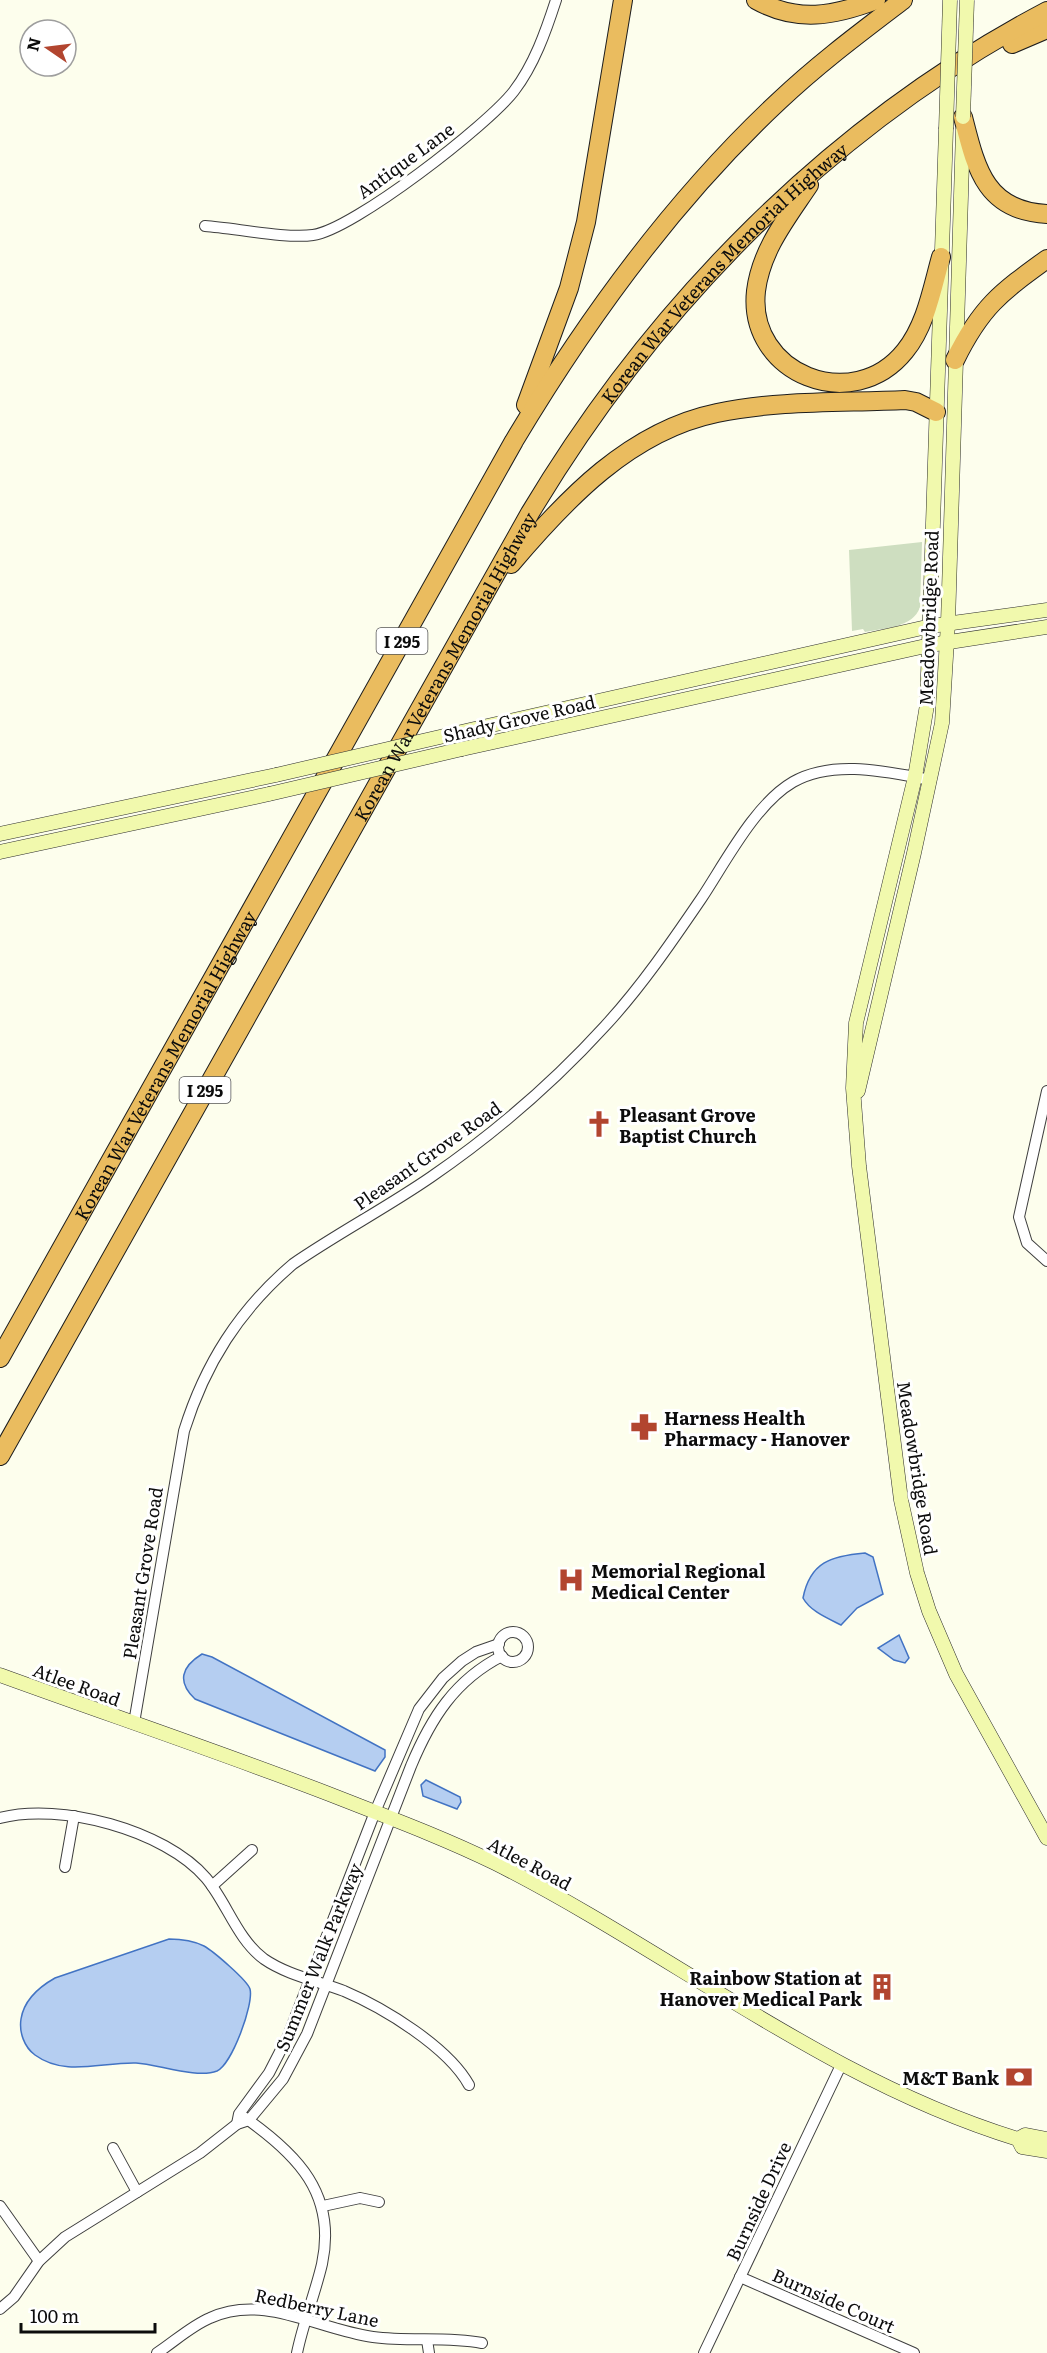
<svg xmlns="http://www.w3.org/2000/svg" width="1047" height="2353" viewBox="0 0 1047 2353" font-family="Literata,serif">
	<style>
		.cemetery { fill: #cedec0 }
		.water { fill: #b5cef1; stroke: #4273c3; stroke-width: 1.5 }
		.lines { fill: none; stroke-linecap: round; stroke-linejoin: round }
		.minor-casing { stroke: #3f3f3f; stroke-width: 12 }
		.secondary-casing { stroke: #2e2e2e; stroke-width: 15 }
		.motorway-casing { stroke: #1d1d1d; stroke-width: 20 }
		.minor { stroke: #fff; stroke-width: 10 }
		.secondary { stroke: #f1f9ad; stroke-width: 14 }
		.motorway { stroke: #eabc5f; stroke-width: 18 }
		.secondary-bridge-casing { stroke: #2e2e2e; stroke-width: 15; stroke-linecap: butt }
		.secondary-bridge { stroke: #f1f9ad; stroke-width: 14 }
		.labels { text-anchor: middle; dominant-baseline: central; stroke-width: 6; stroke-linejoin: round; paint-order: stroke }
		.shield { fill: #fff; stroke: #555; stroke-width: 1.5 }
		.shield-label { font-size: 16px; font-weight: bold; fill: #0c0c0c }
		.street-label { font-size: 18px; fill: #0c0c0c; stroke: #fff }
		.poi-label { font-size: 18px; font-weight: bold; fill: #0c0c0c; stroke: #fff; text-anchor: start }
	</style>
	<rect width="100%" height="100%" fill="#fdfeed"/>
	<!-- cemetery -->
	<path class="cemetery" d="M922 542 920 607C913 628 884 628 865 632L863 629 852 631 849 550Z"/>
	<!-- water -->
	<g class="water">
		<path d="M865 1553 873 1557 883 1594 857 1608 841 1625C827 1618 810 1611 803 1598 810 1562 831 1556 865 1553Z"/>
		<polygon points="899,1635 909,1658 905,1663 894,1660 878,1648"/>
		<path d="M202 1654 212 1657 385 1750V1757L375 1771 195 1699C177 1682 181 1667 202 1654Z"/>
		<polygon points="426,1780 460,1797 461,1802 457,1809 423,1796 421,1785"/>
		<path d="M169 1939C181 1939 192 1940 204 1946 213 1951 247 1980 250 1989 254 2004 232 2064 217 2071 197 2079 157 2064 136 2063 101 2062 65 2077 35 2055 24 2047 19 2032 21 2019 24 2000 39 1987 55 1978Z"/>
	</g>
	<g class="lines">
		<defs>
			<g id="minor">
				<path d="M205 226C234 228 287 239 313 235 353 230 489 124 514 91 534 65 546 31 556 0"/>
				<polyline points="1047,1091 1019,1217 1027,1243 1047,1261"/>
				<circle cx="513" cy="1647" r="15"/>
				<path d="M134 1723 184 1431C205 1364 239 1310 293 1264 338 1233 386 1208 431 1177 495 1133 553 1083 605 1026 641 987 671 943 701 899 725 863 755 804 793 782 834 759 887 772 931 780"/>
				<path d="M0 1818C60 1802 165 1830 206 1878 227 1903 237 1939 264 1959 287 1975 318 1981 344 1991 384 2008 448 2047 469 2085"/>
				<polyline points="65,1867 74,1816"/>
				<polyline points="212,1886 252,1850"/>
				<path d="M244 2117C297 2154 337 2194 322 2264 315 2294 303 2323 297 2353"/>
				<polyline points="237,2124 239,2114 269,2073 288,2036 375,1812 419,1709 443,1678 462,1661 476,1652 499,1644"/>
				<polyline points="113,2148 137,2192"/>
				<polyline points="0,2206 39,2261"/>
				<polyline points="323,2206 360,2198 379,2202"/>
				<polyline points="740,2277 914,2353"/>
				<path d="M0 2309 14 2297 39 2261 65 2237 200 2153 237 2124 249 2120 283 2079 307 2034 411 1766C431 1718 455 1680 502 1656"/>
				<polyline points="427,2340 429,2353"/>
				<path d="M157 2353C174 2342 191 2326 210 2318 264 2293 319 2330 373 2337 410 2342 446 2336 482 2343"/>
				<polyline points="704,2353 842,2063"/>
			</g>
			<g id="secondary">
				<polyline points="946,129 927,705 915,777 856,1023 853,1088 859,1166 901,1500 917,1573 929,1611 956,1674 1047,1838"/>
				<polyline points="483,727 931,626 1047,610"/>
				<polyline points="462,749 930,645 1047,627"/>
				<polyline points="0,834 276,775"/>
				<polyline points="0,852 269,794"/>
				<polyline points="858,1091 914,853 942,723 948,623 963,130"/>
				<path d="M0 1675C110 1715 220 1752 329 1794 385 1816 442 1837 495 1863 671 1952 828 2081 1018 2139L1025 2135 1047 2139"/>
				<polyline points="1018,2139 1022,2147 1047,2151"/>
			</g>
			<g id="motorway">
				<path d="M756 0C797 23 834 16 876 0"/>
				<polyline points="1012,44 1047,29"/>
				<path d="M963 117C976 168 985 211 1047 214"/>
				<path d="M809 185C787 218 761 250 756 291 747 374 853 416 905 351 926 325 932 289 941 257"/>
				<path d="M955 360C981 307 1000 293 1047 259"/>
				<polyline points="526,405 569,288 586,222 623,0"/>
				<path d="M511 564C566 499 630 431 717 413 778 400 843 403 905 400L916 402 936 412"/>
				<path id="s1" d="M0 1358 514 441C588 317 673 200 779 101 818 64 861 32 903 0"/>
				<path id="s2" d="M0 1456 530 513C655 304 831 125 1047 11"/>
			</g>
		</defs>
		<!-- minor casing -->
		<use href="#minor" class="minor-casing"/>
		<!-- secondary casing -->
		<use href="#secondary" class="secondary-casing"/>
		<!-- motorway casing -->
		<use href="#motorway" class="motorway-casing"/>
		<!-- minor -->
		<use href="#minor" class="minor"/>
		<!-- secondary -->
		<use href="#secondary" class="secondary"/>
		<!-- motorway -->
		<use href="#motorway" class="motorway"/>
		<defs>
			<g id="secondary-bridge">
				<polyline points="963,117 967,0"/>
				<polyline points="946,129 950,0"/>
				<polyline points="276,775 483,727"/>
				<polyline points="269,794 462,749"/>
			</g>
		</defs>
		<!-- secondary-bridge casing -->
		<use href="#secondary-bridge" class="secondary-bridge-casing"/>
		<!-- secondary-bridge -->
		<use href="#secondary-bridge" class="secondary-bridge"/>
	</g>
	<!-- icons -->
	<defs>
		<symbol id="church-bare" viewBox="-9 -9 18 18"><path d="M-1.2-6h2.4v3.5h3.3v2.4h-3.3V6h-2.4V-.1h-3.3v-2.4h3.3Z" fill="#b2452f" stroke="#fff" stroke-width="2.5" paint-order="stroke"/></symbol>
		<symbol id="pharmacy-bare" viewBox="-9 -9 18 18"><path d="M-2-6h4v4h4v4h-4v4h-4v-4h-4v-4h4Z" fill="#b2452f" stroke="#fff" stroke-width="2.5" paint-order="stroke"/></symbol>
		<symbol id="hospital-bare" viewBox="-9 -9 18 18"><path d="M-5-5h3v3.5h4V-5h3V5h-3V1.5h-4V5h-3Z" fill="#b2452f" stroke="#fff" stroke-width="2.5" paint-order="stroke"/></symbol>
		<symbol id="building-bare" viewBox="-9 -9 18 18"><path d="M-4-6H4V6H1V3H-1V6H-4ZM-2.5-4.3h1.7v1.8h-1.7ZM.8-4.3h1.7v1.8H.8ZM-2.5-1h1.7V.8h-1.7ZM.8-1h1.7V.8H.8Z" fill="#b2452f" stroke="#fff" stroke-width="2.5" paint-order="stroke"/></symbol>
		<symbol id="bank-bare" viewBox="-9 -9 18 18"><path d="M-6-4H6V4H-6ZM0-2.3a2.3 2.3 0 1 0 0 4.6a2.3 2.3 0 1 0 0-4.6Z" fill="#b2452f" stroke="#fff" stroke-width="2.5" paint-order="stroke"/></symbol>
	</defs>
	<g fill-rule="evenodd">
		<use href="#church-bare" x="580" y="1105" width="38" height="38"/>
		<use href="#pharmacy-bare" x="625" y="1408" width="38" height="38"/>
		<use href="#hospital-bare" x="552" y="1561" width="38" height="38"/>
		<use href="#building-bare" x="863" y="1968" width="38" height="38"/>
		<use href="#bank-bare" x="1000" y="2058" width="38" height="38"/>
	</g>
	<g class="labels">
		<!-- shield labels -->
		<g class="shield">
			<rect x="376.5" y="628" width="51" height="26" rx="4.5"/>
			<rect x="179.5" y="1077" width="51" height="26" rx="4.5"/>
		</g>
		<g class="shield-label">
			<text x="402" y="641">I 295</text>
			<text x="205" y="1090">I 295</text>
		</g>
		<!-- street labels -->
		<g class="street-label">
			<text transform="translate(405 160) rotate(-36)">Antique Lane</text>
			<text stroke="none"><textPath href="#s2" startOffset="1392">Korean War Veterans Memorial Highway</textPath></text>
			<text transform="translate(928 618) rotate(-88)">Meadowbridge Road</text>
			<text stroke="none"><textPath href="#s2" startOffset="906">Korean War Veterans Memorial Highway</textPath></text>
			<text transform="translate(519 718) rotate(-13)">Shady Grove Road</text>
			<text stroke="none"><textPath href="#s1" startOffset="336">Korean War Veterans Memorial Highway</textPath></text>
			<text transform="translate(427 1155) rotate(-35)">Pleasant Grove Road</text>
			<text transform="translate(918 1468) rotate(81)">Meadowbridge Road</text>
			<text transform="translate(142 1573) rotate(-81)">Pleasant Grove Road</text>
			<text transform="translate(77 1684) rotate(20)">Atlee Road</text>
			<text transform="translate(530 1863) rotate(28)">Atlee Road</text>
			<text transform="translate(318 1957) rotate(-68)">Summer Walk Parkway</text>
			<text transform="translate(758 2201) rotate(-65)">Burnside Drive</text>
			<text transform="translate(834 2300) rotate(24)">Burnside Court</text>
			<text transform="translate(317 2307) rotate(12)">Redberry Lane</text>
		</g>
		<!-- poi labels -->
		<g class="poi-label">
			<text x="619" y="1114">Pleasant Grove<tspan x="619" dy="21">Baptist Church</tspan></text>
			<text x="664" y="1417">Harness Health<tspan x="664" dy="21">Pharmacy - Hanover</tspan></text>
			<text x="591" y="1570">Memorial Regional<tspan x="591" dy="21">Medical Center</tspan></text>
			<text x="862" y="1977" text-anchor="end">Rainbow Station at<tspan x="862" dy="21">Hanover Medical Park</tspan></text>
			<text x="999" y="2077" text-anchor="end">M&amp;T Bank</text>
		</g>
	</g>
	<!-- north arrow -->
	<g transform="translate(48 48) rotate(284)"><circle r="28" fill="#ffffff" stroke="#9e9e9e" stroke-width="1.5"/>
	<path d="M0-4.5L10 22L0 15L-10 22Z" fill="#b2452f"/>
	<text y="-9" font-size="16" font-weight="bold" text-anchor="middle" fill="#0c0c0c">N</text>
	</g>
	<!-- scale -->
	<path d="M21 2323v9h134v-9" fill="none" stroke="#0c0c0c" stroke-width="3"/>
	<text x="30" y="2323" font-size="18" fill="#0c0c0c" stroke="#ffffff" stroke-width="4.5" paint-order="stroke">100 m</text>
</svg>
